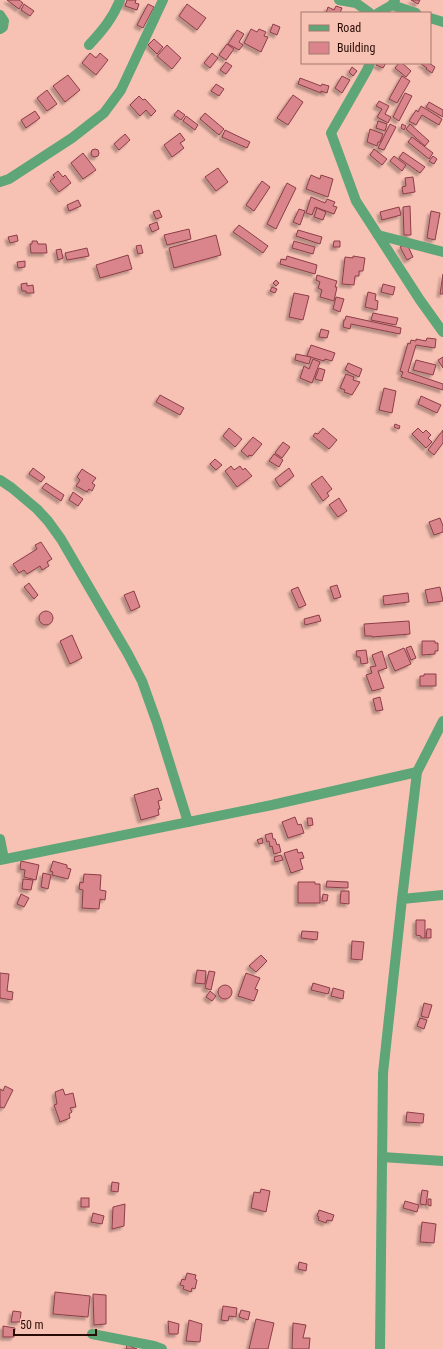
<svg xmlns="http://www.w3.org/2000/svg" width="443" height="1349" viewBox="0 0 443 1349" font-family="'Roboto Condensed',sans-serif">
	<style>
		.building { fill: #da848b; stroke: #8c3e47; filter: url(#shadow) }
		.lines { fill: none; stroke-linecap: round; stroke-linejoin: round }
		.minor { stroke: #5ea578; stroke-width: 10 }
	</style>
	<defs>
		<filter id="shadow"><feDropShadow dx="-3" dy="3" stdDeviation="1" flood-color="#0004"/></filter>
	</defs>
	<rect width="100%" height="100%" fill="#f7c2b4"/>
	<!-- building -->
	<g class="building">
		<polygon points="7,0 19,0 23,3 19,9"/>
		<polygon points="127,0 136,0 135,3 139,4 137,10 125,6"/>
		<polygon points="411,0 420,0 418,4"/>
		<polygon points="24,4 34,11 30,16 21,10"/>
		<polygon points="148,4 154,7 143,28 137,25"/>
		<polygon points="187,4 206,18 197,30 179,16"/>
		<polygon points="336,6 342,8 340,13 326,13 328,7 334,10"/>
		<polygon points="273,24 280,27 277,35 270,32"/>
		<polygon points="251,29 257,32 259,29 266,32 264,36 268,37 261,52 244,43"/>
		<polygon points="237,30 244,34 239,42 243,45 239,50 228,44"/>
		<polygon points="154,39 163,47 157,54 148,45"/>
		<polygon points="227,44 234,49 226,60 219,55"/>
		<polygon points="167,45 181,58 172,69 157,56"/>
		<polygon points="90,53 96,58 100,53 108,60 96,75 82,63"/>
		<polygon points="212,53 218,58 210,68 204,63"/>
		<polygon points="226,62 232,66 226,74 220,70"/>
		<polygon points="377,63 386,63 383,68 376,65"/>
		<polygon points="399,63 402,63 411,71 406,77 395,68"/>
		<polygon points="422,63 429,63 435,67 432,73 426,69 427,68 421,64"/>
		<polygon points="352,67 357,71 353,76 349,72"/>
		<polygon points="68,75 80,90 65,102 53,86"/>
		<polygon points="342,76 350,80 342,93 335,88"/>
		<polygon points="402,76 410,81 397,103 389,99"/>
		<polygon points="300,78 321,86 322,84 329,86 327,93 321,91 321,93 298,84"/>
		<polygon points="216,84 224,89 219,96 211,91"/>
		<polygon points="47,90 57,104 47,111 37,98"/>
		<polygon points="405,93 412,96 399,121 393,117"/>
		<polygon points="293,95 303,102 288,125 277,118"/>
		<polygon points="139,96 143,100 145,99 156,111 151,116 146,110 140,116 130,105"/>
		<polygon points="379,101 389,106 385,114 391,117 388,123 377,117 382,109 376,106"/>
		<polygon points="429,102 443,110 443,117 426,107"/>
		<polygon points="421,106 442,119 439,125 422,115 416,125 409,121 416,110 418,112"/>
		<polygon points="178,110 185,115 181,120 174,115"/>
		<polygon points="35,111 40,118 26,128 21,120"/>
		<polygon points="205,113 224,129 219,135 200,119"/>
		<polygon points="186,116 198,125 195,130 183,121"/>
		<polygon points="378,121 387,124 385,131 376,128"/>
		<polygon points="390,124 396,127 384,150 378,148"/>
		<polygon points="402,124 406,126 404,130 401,128"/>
		<polygon points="410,124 429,141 425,146 406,129"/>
		<polygon points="370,129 383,134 380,142 378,142 377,146 367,142"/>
		<polygon points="225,130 250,142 247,148 222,137"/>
		<polygon points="180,133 185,140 180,143 184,148 172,157 164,145"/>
		<polygon points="125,134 130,140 119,150 114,144"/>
		<polygon points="412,137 433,153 429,159 408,142"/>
		<circle cx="95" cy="153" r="4"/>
		<polygon points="374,149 387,159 382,165 370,155"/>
		<polygon points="403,152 425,167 420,173 399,158"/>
		<polygon points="83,153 96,170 83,179 71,163"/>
		<polygon points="394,156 406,165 402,171 390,161"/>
		<polygon points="433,156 437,159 434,164 429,161"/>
		<polygon points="218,168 228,182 216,191 205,177"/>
		<polygon points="58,171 63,177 65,175 71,183 59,192 50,181 55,177 53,175"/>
		<polygon points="311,175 320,179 321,175 333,179 328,197 306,189"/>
		<polygon points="413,177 415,192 403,194 402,187 406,186 405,178"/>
		<polygon points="262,181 270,187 254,211 246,205"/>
		<polygon points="287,183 296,188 276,229 267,224"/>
		<polygon points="311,197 325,203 327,199 335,202 333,206 337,207 334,214 315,207 312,215 306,213"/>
		<polygon points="78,200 81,206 69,211 67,205"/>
		<polygon points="410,206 411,235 404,235 403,207"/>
		<polygon points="399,207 401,215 382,220 380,212"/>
		<polygon points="317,208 326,212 323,220 314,217"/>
		<polygon points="299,209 305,211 300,225 293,222"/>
		<polygon points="159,210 162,217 156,219 153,212"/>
		<polygon points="431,211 440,213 435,240 427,238"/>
		<polygon points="157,222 159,229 152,232 149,225"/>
		<polygon points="239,225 268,246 263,253 233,232"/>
		<polygon points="189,229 191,239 167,245 164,235"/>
		<polygon points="298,230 322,237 320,244 296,236"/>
		<polygon points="17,235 18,241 10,243 8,237"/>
		<polygon points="216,235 221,255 174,268 169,248"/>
		<polygon points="32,241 37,241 38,244 46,244 47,253 31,253 30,244 32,244"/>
		<polygon points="294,241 315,247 313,254 292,248"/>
		<polygon points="334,241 340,241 340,247 333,247"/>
		<polygon points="407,244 413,257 407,260 400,247"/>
		<polygon points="141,245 143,253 138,254 136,246"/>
		<polygon points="87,248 89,256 67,260 65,253"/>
		<polygon points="61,249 63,258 58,260 56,250"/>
		<polygon points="128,255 132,269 100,278 96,265"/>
		<polygon points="287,256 317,265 315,274 280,264 281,259 286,260"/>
		<polygon points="353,256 365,258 363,271 359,271 359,276 355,276 354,285 342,284 345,257 353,258"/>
		<polygon points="25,261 25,267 18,268 17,262"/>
		<polygon points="443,274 443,294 440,294"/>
		<polygon points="317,275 337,281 335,287 337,287 334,301 320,297 322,290 318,288 320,282 316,280"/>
		<polygon points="276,280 279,283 276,286 273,283"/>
		<polygon points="27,283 27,286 33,285 34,293 26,293 26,291 22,291 21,284"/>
		<polygon points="383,284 395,287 393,295 381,292"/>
		<polygon points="272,287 277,289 275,293 270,291"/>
		<polygon points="368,292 376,294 375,300 378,301 377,310 365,307"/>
		<polygon points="294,293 309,296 303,320 289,317"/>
		<polygon points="336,297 344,299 340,312 333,309"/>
		<polygon points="373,313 398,318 396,325 371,320"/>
		<polygon points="346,316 401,328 400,334 351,324 350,329 343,327 344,320 345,320"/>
		<polygon points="321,329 329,331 327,338 319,337"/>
		<polygon points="427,338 436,339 435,348 416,345 408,372 443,384 443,390 401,377 403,372 400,371 408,343 410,344 411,340 416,341 416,339 426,341"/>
		<polygon points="311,345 335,353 332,361 325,359 324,361 307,356"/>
		<polygon points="296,354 311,357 309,364 295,360"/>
		<polygon points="443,357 443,368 438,360"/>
		<polygon points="313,359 320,362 312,383 300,378 304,366 309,369"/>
		<polygon points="416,360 436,365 433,375 413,370"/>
		<polygon points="348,363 362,369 359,377 348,372 348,371 345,370"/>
		<polygon points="319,368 325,370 322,381 315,379"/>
		<polygon points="346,374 354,377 353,380 360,382 352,395 344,392 345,390 340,388"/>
		<polygon points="384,388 396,391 392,413 379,410"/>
		<polygon points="160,395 184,408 180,415 156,402"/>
		<polygon points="421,396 441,405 437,413 418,404"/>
		<polygon points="395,424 400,426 399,429 394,427"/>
		<polygon points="229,428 242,439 235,447 223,436"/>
		<polygon points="323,428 337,440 329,449 313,436 315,433 318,434"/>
		<polygon points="418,428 423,433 426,430 431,435 428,438 432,442 426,448 412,434"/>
		<polygon points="443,430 443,443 434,455 428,450"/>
		<polygon points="253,437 262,444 252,456 249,455 248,457 241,451"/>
		<polygon points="283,442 290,447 282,458 275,453"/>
		<polygon points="274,454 283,460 279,467 269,461"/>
		<polygon points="215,459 222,465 216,470 210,464"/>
		<polygon points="231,466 234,470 240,466 243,470 245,468 252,476 237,487 225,471"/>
		<polygon points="33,468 45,477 41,482 29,474"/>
		<polygon points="289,468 294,476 280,487 275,479"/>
		<polygon points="82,469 96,478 92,483 95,485 92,491 89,489 87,492 76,486 80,480 77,477"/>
		<polygon points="322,476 332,489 327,493 329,496 323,501 311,484"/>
		<polygon points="46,483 64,495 61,501 42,488"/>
		<polygon points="73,492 83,499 78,506 69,500"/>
		<polygon points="339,498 347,511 338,517 329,505"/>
		<polygon points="440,518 443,526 443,532 434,535 429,522"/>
		<polygon points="41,542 52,559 47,562 49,566 42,570 40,566 27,574 24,570 19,573 13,564 37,549 35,545"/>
		<polygon points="29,583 38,595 34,599 24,587"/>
		<polygon points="337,585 341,597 334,599 330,587"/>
		<polygon points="298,587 306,605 299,608 291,590"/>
		<polygon points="440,587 443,601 428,603 425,590"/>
		<polygon points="134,591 140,607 131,611 124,595"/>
		<polygon points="408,593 409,602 384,605 383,596"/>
		<circle cx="46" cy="618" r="7"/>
		<polygon points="319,615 321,621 305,625 304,619"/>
		<polygon points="409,621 410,634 372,637 372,636 365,636 364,624"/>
		<polygon points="72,635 82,658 70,664 60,641"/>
		<polygon points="422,641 435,641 435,643 438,643 438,651 435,651 435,654 422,655"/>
		<polygon points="411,646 416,658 411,660 406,648"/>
		<polygon points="404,648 411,664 395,671 388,655"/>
		<polygon points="366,650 368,663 361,664 360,657 357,657 356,651"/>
		<polygon points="382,651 387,668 378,671 384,688 372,691 366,675 372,673 370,667 376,666 372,655"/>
		<polygon points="424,674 436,674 436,686 420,686 420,676 424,676"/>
		<polygon points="380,697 383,710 376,711 373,699"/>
		<polygon points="158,788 162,800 158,801 160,809 158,809 159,815 141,820 134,795"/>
		<polygon points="295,817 298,825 301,824 304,833 288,838 282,822"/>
		<polygon points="307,818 312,818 313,825 308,826"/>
		<polygon points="272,833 273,839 275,839 277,845 279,844 281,852 274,854 272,846 270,847 269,841 267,842 265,835"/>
		<polygon points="262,838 263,843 259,844 257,840"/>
		<polygon points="297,849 298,853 302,852 304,858 300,859 303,869 291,873 284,853"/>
		<polygon points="281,855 283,860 275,862 274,857"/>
		<polygon points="21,861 39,865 36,880 24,877 25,870 20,869"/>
		<polygon points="53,861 67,865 67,868 71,869 68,879 52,875 53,872 50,871"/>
		<polygon points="43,873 51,875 48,889 41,887"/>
		<polygon points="84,874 101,875 100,890 106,891 105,900 100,899 99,909 82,908 83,890 79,889 80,882 83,883"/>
		<polygon points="23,879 33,880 31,890 22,889"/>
		<polygon points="327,881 348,882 348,888 326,887"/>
		<polygon points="298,882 315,882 315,884 320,884 320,903 298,903"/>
		<polygon points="341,891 349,891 349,904 340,903"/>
		<polygon points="21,894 29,898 24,907 17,904"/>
		<polygon points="323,894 328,895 327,901 322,901"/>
		<polygon points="416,920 425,920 425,938 421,938 421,936 416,935"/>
		<polygon points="427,929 431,929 431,938 426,938"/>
		<polygon points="302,931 318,932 317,940 301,938"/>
		<polygon points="352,941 364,942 362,960 351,959"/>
		<polygon points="261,955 267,961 256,972 249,966"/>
		<polygon points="197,970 206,971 205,984 195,983"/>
		<polygon points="209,971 215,972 211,990 205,988"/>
		<polygon points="0,973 9,974 7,991 13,992 12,1000 0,998"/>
		<polygon points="246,973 260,978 255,989 258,990 254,1001 238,996"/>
		<polygon points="313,983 330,988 328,994 311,990"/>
		<circle cx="225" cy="992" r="7"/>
		<polygon points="333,988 344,991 343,999 331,996"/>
		<polygon points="210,991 216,996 212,1001 206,997"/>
		<polygon points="424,1003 432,1005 428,1018 421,1016"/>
		<polygon points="420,1018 427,1020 424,1029 417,1026"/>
		<polygon points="5,1086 13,1090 4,1108 0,1107 0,1089 3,1091"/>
		<polygon points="63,1089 65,1095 73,1093 76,1107 70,1108 72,1112 69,1114 70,1118 60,1122 54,1105 57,1104 55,1092"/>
		<polygon points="407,1112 424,1114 423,1123 406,1122"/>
		<polygon points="112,1182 119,1183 118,1192 111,1191"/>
		<polygon points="261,1189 270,1191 266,1212 251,1208 254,1192 260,1193"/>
		<polygon points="422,1190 428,1191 426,1205 420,1204"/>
		<rect x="81" y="1198" width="8" height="9"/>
		<polygon points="428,1199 431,1199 431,1206 428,1205"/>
		<polygon points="405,1201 419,1205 417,1212 403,1208"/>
		<polygon points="125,1204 124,1226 112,1229 113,1207"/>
		<polygon points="319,1210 334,1215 332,1221 327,1220 326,1223 318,1220 319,1217 317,1216"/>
		<polygon points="93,1213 104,1216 102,1224 91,1222"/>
		<polygon points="422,1222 436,1224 434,1243 420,1242"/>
		<polygon points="299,1262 307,1264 306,1271 298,1269"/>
		<polygon points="187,1273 196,1275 195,1279 197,1280 195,1289 192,1288 191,1292 183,1289 184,1286 180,1285 182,1279 185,1280"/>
		<polygon points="55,1292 90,1296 88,1317 53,1314"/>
		<polygon points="93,1294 106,1295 106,1324 94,1325"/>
		<polygon points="223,1306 237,1308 236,1317 229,1316 228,1321 221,1320"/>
		<polygon points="241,1310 250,1312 248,1320 239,1317"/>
		<polygon points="13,1311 21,1312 20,1322 11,1322"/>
		<polygon points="256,1319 274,1323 268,1349 249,1349"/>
		<polygon points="189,1320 202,1324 200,1342 186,1341"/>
		<polygon points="168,1321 179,1324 178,1334 169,1334"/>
		<polygon points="293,1323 306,1325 303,1338 310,1338 309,1349 292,1349"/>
		<polygon points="3,1326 15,1328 14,1337 3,1337"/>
		<polygon points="127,1345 137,1349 126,1349"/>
	</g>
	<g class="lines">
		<!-- minor -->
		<g class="minor">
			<polyline points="339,0 356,3 370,13"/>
			<polyline points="392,5 416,13"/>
			<polyline points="378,13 392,5 395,0"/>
			<polyline points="0,15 4,21 3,27 0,29"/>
			<polyline points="430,18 443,22"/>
			<path d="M89 45C102 31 113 18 120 0"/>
			<polyline points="370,63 367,70 331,133 356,201 420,300 443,332"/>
			<polyline points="0,182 9,179 72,138 104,113 121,90 163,0"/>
			<polyline points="378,235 443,252"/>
			<polyline points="0,480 12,488 37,509 48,521 61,539 128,654 142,681 157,723 188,822"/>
			<polyline points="0,839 4,859"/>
			<polyline points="0,860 272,805 417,772"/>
			<polyline points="402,899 443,895"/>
			<polyline points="382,1157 443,1161"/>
			<polyline points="92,1334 154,1346 162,1349"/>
			<polyline points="380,1349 383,1073 402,899 417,772 443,721"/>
		</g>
	</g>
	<!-- legend -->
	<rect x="301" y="12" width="130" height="52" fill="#f7c2b4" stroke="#a5796e"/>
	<rect x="309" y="25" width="20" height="6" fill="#5ea578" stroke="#a5796e"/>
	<text x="337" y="32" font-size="12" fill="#290b05">Road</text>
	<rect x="309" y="42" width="20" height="12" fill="#da848b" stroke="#a5796e"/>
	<text x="337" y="52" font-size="12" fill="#290b05">Building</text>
	<!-- scale -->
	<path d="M14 1329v6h82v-6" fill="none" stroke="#290b05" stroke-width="2"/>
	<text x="20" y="1329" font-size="12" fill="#290b05" stroke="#f7c2b4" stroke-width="3" paint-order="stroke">50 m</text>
</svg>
